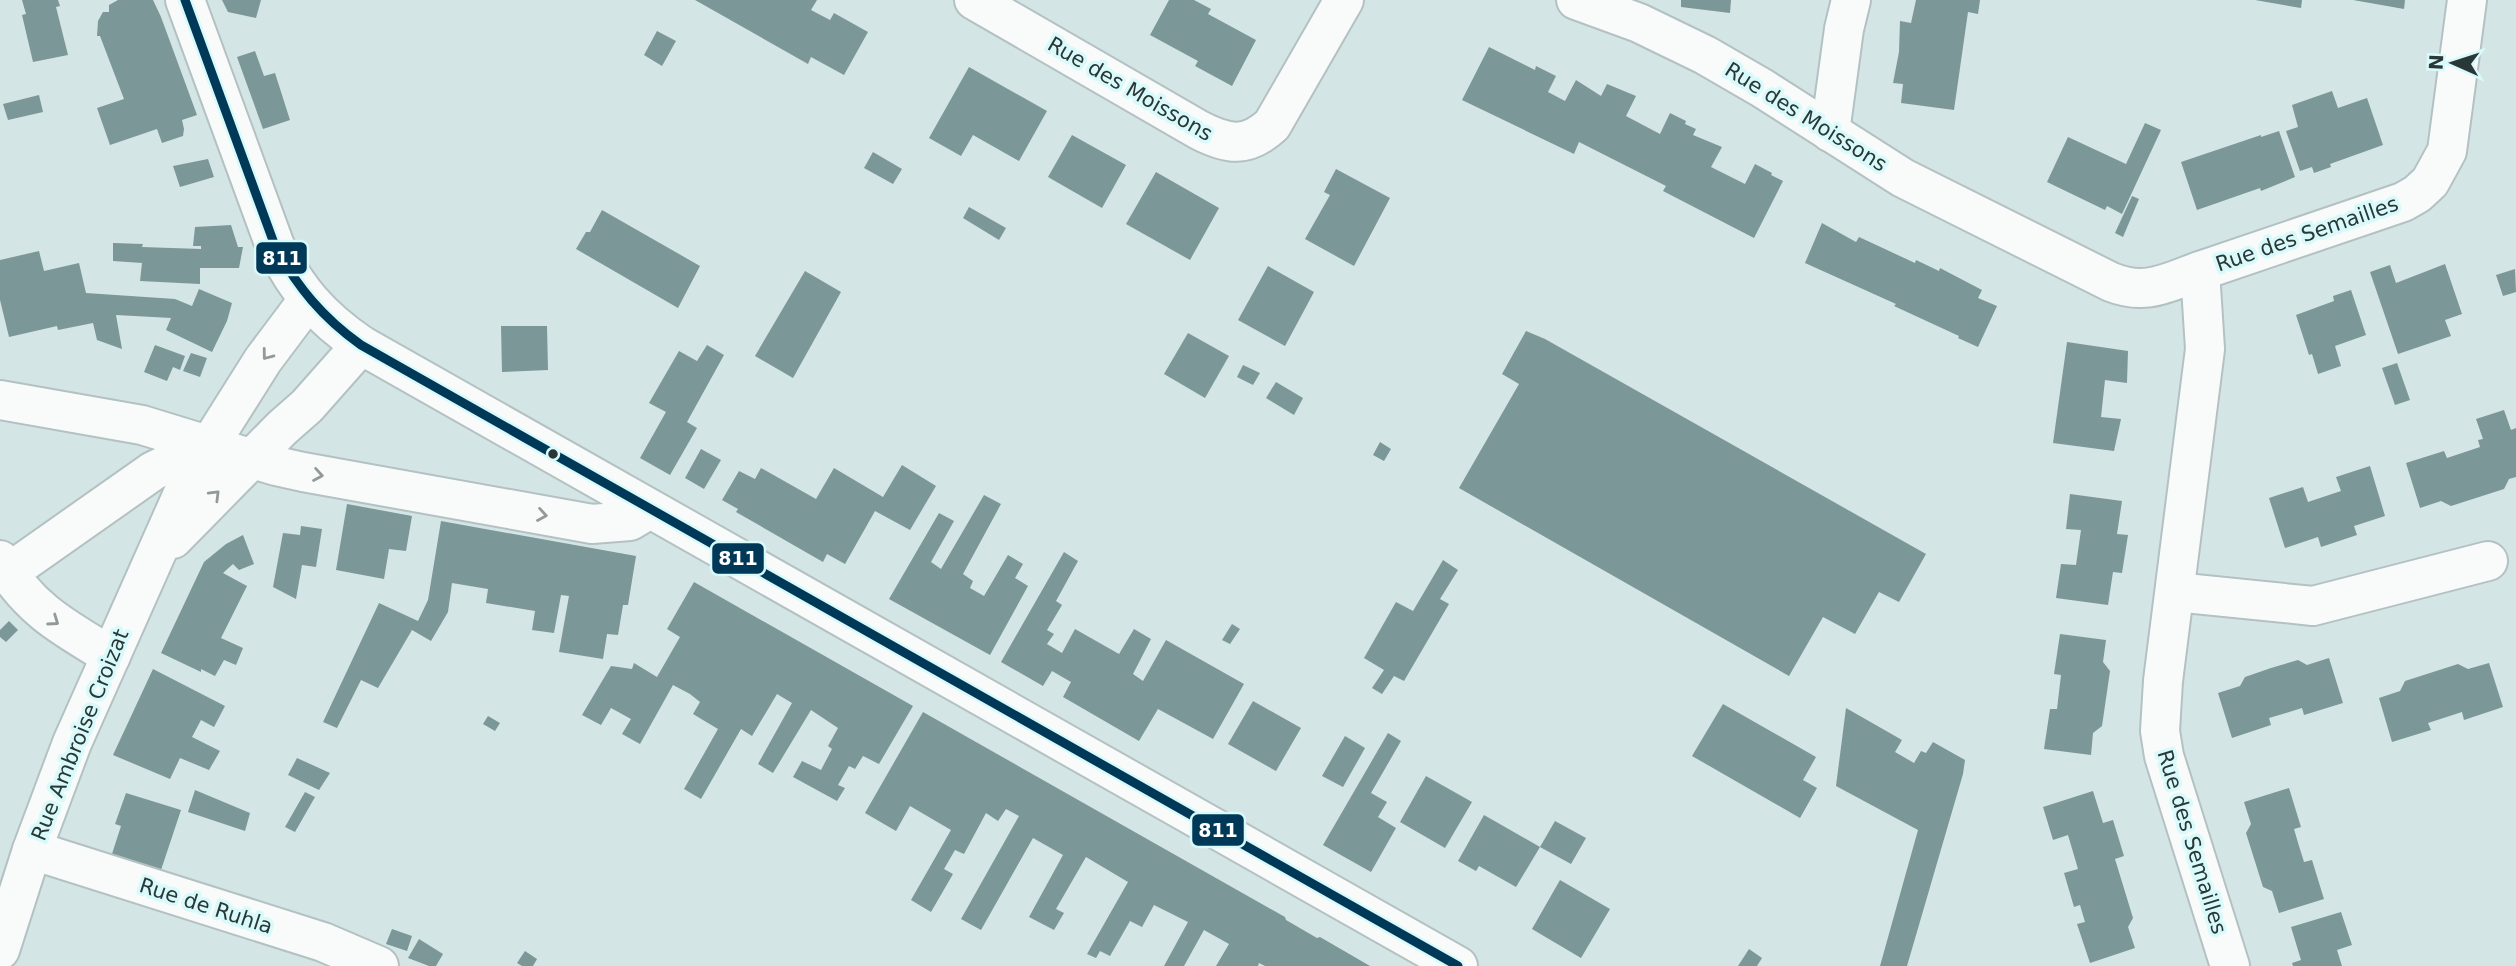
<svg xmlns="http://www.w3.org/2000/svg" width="2516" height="966" viewBox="0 0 2516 966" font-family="'DejaVu Sans',sans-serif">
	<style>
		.building { fill: #7b9798 }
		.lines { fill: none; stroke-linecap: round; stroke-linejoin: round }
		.minor-casing { stroke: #b4c1c2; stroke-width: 42 }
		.minor { stroke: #f9fbfb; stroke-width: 38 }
		.bus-1-casing { stroke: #d9fafb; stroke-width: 14 }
		.bus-1 { stroke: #003858; stroke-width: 9 }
		.oneway { stroke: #929999 }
		.bus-dot { fill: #2a3737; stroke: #d9fafb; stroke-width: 2.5 }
		.labels { text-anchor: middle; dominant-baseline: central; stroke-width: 7; stroke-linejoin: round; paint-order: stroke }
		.street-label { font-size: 21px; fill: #2a3737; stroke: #d9fafb }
		.line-badge { stroke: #d9fafb; stroke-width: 2.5 }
		.badge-label { font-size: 19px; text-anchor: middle; font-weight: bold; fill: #fff }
	</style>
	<rect width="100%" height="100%" fill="#d4e5e6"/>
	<!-- building -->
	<g class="building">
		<polygon points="22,0 58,0 60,6 56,7 68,55 33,62 22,15 26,14"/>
		<polygon points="118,0 153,0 161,17 197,115 182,120 184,129 183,136 162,143 157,129 110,145 97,108 124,99 100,36 97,36 98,21 103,12 109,12 109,5"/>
		<polygon points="222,0 261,0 256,18 228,12"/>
		<polygon points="695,0 817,0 811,10 830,20 834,13 868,32 844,75 811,57 808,64"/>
		<polygon points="1169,0 1194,0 1211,9 1208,14 1256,40 1232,86 1195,66 1198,61 1150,35"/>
		<polygon points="1681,0 1731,0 1730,13 1681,7"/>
		<polygon points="1916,0 1980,0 1978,14 1968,12 1954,110 1901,103 1903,84 1893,83 1899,52 1900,21 1911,23"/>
		<polygon points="2255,0 2302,0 2301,8"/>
		<polygon points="2353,0 2405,0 2404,9"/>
		<polygon points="657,31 676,41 662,66 644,55"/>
		<polygon points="1489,47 1535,70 1536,66 1556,76 1548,92 1565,101 1576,80 1601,96 1607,84 1636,96 1626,116 1660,134 1670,113 1686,121 1685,124 1696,129 1693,135 1722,147 1711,167 1745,184 1755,164 1772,173 1771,175 1783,181 1754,238 1663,191 1666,186 1579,142 1574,154 1462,100"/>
		<polygon points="255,51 264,76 275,73 290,120 263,129 237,57"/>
		<polygon points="969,67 1047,111 1019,161 973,135 961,156 929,138"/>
		<polygon points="2332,91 2338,108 2367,98 2383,145 2330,164 2331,167 2314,173 2312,167 2300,171 2286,131 2298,127 2292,105"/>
		<polygon points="39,95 43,112 8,120 3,104"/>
		<polygon points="2145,123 2161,130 2122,214 2107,206 2105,210 2047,182 2068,137 2126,164"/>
		<polygon points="2279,131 2295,177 2261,191 2260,188 2197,210 2181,162 2261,135 2261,137"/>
		<polygon points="1072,135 1126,165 1102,208 1048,177"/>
		<polygon points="873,152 902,169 893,184 864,168"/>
		<polygon points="208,159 214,177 180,187 173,166"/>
		<polygon points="1336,169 1390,198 1354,266 1305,239 1330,195 1324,192"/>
		<polygon points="1156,172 1219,208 1190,260 1126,224"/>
		<polygon points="2132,196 2139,199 2123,237 2115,233"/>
		<polygon points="969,207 1006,228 999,240 963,218"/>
		<polygon points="602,210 700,266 678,308 576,249 586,232 590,232"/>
		<polygon points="1822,223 1856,242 1859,237 1915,263 1916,260 1939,271 1940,268 1982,290 1978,298 1997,306 1978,347 1958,338 1959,336 1894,306 1896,304 1805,263"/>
		<polygon points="231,225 238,247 243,247 239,268 200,268 200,284 140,281 142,263 113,261 113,243 143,244 142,247 201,249 201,246 193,246 195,227"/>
		<polygon points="39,251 44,271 79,263 86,293 175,299 192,306 199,289 232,303 227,321 212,352 166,330 171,318 116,315 122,349 97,340 93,323 58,330 57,326 9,337 0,300 0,260"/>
		<polygon points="2445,264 2462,314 2445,320 2451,336 2398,354 2370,272 2390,265 2396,283"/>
		<polygon points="1268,266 1314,292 1285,346 1238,320"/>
		<polygon points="2515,269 2516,292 2503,296 2496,275"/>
		<polygon points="805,271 841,292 793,378 755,356"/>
		<polygon points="2351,290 2366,335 2335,346 2341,366 2318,374 2312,354 2309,355 2296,315 2334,301 2333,296"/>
		<polygon points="501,326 547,326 548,370 502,372"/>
		<polygon points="1526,331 1545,339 1926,554 1899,602 1879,592 1855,634 1823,617 1789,676 1459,488 1519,384 1502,374"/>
		<polygon points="1188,333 1229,356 1205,398 1164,374"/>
		<polygon points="2067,342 2128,351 2127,383 2105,380 2101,417 2121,419 2114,451 2053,443"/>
		<polygon points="155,345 185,356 180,370 173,367 167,381 144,372"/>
		<polygon points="707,345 724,355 687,422 697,428 670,475 640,458 666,412 649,403 679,351 697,361"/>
		<polygon points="191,353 207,358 200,377 183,371"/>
		<polygon points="2397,363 2410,400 2395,405 2382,368"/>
		<polygon points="1243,365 1260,373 1253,385 1237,377"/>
		<polygon points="1276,382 1303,398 1294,415 1266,398"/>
		<polygon points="2504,410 2511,430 2516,428 2516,477 2509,479 2504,489 2451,506 2441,501 2420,508 2406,463 2444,451 2447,458 2480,447 2478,440 2483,439 2476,419"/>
		<polygon points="1380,442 1391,449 1384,461 1373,455"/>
		<polygon points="701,449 721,460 704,489 685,478"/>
		<polygon points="902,465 936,486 910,530 875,511 845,564 827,554 823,562 736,512 738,509 722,500 739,471 755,479 761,468 816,499 834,468 883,497"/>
		<polygon points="2370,466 2385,516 2354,526 2357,535 2321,547 2318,537 2285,548 2269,498 2303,487 2308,502 2341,491 2336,477"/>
		<polygon points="2070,494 2122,501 2117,534 2128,535 2122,573 2113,572 2108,605 2056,598 2061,564 2076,565 2081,530 2066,529"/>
		<polygon points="984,495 1001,504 963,574 973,581 970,588 984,596 1008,555 1023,564 1015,578 1028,586 990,655 889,599 939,513 954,521 931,562 941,569"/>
		<polygon points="347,504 412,516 406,551 389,549 384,579 336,570"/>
		<polygon points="441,521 636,556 628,605 623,605 618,635 607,634 603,659 559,652 569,596 561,595 554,633 532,630 535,611 486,603 488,589 452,583 448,612 431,641 412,630 378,688 361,680 337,728 323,722 379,603 418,621 428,600"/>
		<polygon points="301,526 322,529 316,567 302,565 296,599 273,587 283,533 300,535"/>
		<polygon points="243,535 254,564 239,570 233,564 223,573 247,586 221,638 243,648 236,665 224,660 215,676 201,669 201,672 161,653 204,562 226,544"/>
		<polygon points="1064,552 1078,561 1056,601 1062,605 1047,630 1054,634 1047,644 1062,653 1075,629 1119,654 1134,629 1151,639 1133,674 1143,681 1166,640 1244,684 1213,739 1158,709 1139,741 1063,697 1071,682 1052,671 1043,686 1001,662"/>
		<polygon points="1443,560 1458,570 1440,599 1449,604 1404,681 1394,676 1382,694 1372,688 1384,670 1364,658 1396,602 1413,611"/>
		<polygon points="694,582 913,706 879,764 863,756 855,769 849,766 838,785 845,788 837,801 793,777 802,761 821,770 832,749 828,746 838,728 811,710 773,773 758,764 792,703 777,694 752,736 741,729 701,799 684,789 718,729 693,714 700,702 690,694 673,685 640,744 622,734 631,719 611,708 601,725 582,715 611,666 632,669 634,663 657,677 680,637 667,629"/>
		<polygon points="9,621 18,630 6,642 0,637 0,630"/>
		<polygon points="1232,624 1240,629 1230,644 1222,640"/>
		<polygon points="2060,634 2106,640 2103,662 2110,671 2102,726 2093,733 2091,755 2044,749 2050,709 2057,709 2061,675 2054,674"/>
		<polygon points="2329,658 2343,703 2304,715 2302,708 2286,713 2269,718 2271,725 2232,738 2218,693 2240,686 2245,677 2271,668 2298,660 2307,665"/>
		<polygon points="2489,663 2503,707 2464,720 2462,712 2428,723 2431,730 2392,742 2379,698 2400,691 2405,681 2458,664 2468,669"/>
		<polygon points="153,669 225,706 214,727 201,720 192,737 220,751 209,770 180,758 170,779 113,755"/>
		<polygon points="1253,701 1301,728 1276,771 1228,744"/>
		<polygon points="1723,704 1816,757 1803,780 1817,788 1800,818 1692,756"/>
		<polygon points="1846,708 1902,740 1895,752 1914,763 1921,751 1926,753 1933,742 1965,760 1963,774 1907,966 1880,966 1918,830 1836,786"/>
		<polygon points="923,712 1285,917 1286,920 1317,938 1320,937 1370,966 1265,966 1259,963 1258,966 1216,966 1229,944 1204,930 1184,966 1164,966 1188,922 1154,905 1142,927 1130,921 1110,956 1100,951 1096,958 1087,954 1128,882 1086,857 1056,909 1064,913 1054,930 1029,917 1063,855 1033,838 981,930 961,919 1019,816 1006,809 998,821 986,813 964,854 955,850 944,869 953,874 931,912 911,900 951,830 910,806 896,831 865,813"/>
		<polygon points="488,716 500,723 495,731 483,724"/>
		<polygon points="1388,733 1401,741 1371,793 1387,802 1378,817 1396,828 1371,872 1323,845"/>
		<polygon points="1345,736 1365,748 1343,787 1322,776"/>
		<polygon points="297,758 330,773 319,790 288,775"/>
		<polygon points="1426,776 1472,802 1445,848 1400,822"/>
		<polygon points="2289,788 2301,827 2294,829 2299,846 2304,862 2312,860 2324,899 2279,913 2272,891 2263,887 2246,833 2251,824 2244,802"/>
		<polygon points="195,790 250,813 245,831 188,812"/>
		<polygon points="2093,791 2103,823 2113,820 2124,856 2115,859 2133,918 2128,927 2135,948 2090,963 2077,924 2085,922 2080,905 2074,907 2064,873 2078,869 2068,835 2053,840 2043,807"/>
		<polygon points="305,792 315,797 295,832 285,827"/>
		<polygon points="126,793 181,810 160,873 111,857 121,826 115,824"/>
		<polygon points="1484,815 1540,847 1516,887 1479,866 1476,871 1458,861"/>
		<polygon points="1555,821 1586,838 1571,864 1540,847"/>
		<polygon points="1560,880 1610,909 1581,958 1532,929"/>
		<polygon points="2341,912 2352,945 2337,950 2342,966 2293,966 2292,963 2301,960 2291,927"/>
		<polygon points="392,929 412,936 407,951 386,944"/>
		<polygon points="419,939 443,954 436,966 429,966 408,958"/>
		<polygon points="1749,949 1762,958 1757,966 1738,966"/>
		<polygon points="525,951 537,959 533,966 522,966 517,963"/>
	</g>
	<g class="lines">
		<defs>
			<g id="minor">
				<path d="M185 0 275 246C297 290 320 317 361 345L1458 966"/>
				<path d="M974 0 1199 130C1228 145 1247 148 1272 125L1344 0"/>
				<path d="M1576 0 1639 23 1705 55 1762 88 1903 178 2111 282C2146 296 2166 283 2200 271"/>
				<polyline points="1830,132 1844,29 1851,0"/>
				<polyline points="0,400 142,425 276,466 303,472 592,524 630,521 650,509"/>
				<polyline points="173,539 282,428 307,406 361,345"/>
				<path d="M0 560C30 610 63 627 111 656"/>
				<polyline points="8,573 153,471 207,445"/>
				<polyline points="2175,592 2313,606 2488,561"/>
				<polyline points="32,850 323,942 379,966"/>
				<polyline points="0,950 32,850 72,743 193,471 263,360 308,300"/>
				<polyline points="2230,966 2164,756 2160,731 2163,681 2205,349 2200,271 2403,202 2417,194 2430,182 2447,151 2467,0"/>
			</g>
		</defs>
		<!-- minor casing -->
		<use href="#minor" class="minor-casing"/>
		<!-- minor -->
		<use href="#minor" class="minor"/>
		<defs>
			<path id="bus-1" d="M185 0 275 246C297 287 323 318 361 345L1458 966"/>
		</defs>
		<!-- bus-1 casing -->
		<use href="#bus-1" class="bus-1-casing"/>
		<!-- bus-1 -->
		<use href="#bus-1" class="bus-1"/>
	</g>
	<!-- one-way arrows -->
	<defs><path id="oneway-chevron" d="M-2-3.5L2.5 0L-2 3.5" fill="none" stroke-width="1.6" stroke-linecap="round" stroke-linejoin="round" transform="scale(1.75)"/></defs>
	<g class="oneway">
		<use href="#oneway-chevron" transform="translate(267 355) rotate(127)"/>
		<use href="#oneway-chevron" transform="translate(318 475) rotate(10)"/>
		<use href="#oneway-chevron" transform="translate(215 495) rotate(-45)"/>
		<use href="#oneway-chevron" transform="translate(542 515) rotate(10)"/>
		<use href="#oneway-chevron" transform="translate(54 621) rotate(35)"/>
	</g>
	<!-- markers -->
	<circle class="bus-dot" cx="553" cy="454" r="6"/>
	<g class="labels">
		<!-- street labels -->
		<g class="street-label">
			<text transform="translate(1130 89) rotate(30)">Rue des Moissons</text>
			<text transform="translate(1806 117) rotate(32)">Rue des Moissons</text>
			<text transform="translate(2307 234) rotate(-19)">Rue des Semailles</text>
			<text transform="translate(80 735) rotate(-68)">Rue Ambroise Croizat</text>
			<text transform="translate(2192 842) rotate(73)">Rue des Semailles</text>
			<text transform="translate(206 906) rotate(18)">Rue de Ruhla</text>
		</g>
	</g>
	<g class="line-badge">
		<rect x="255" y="241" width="53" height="34" rx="7" fill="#003858"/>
		<rect x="711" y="542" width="54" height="33" rx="7" fill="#003858"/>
		<rect x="1191" y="813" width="54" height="34" rx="7" fill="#003858"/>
	</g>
	<g class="badge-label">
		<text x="282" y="265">811</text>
		<text x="738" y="565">811</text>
		<text x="1218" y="837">811</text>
	</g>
	<!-- north arrow -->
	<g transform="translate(2453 63) rotate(273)" stroke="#d9fafb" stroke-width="5" paint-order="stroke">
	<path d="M0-5L12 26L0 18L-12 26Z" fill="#2a3737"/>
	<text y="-10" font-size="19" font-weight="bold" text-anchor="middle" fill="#2a3737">N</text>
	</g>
</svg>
